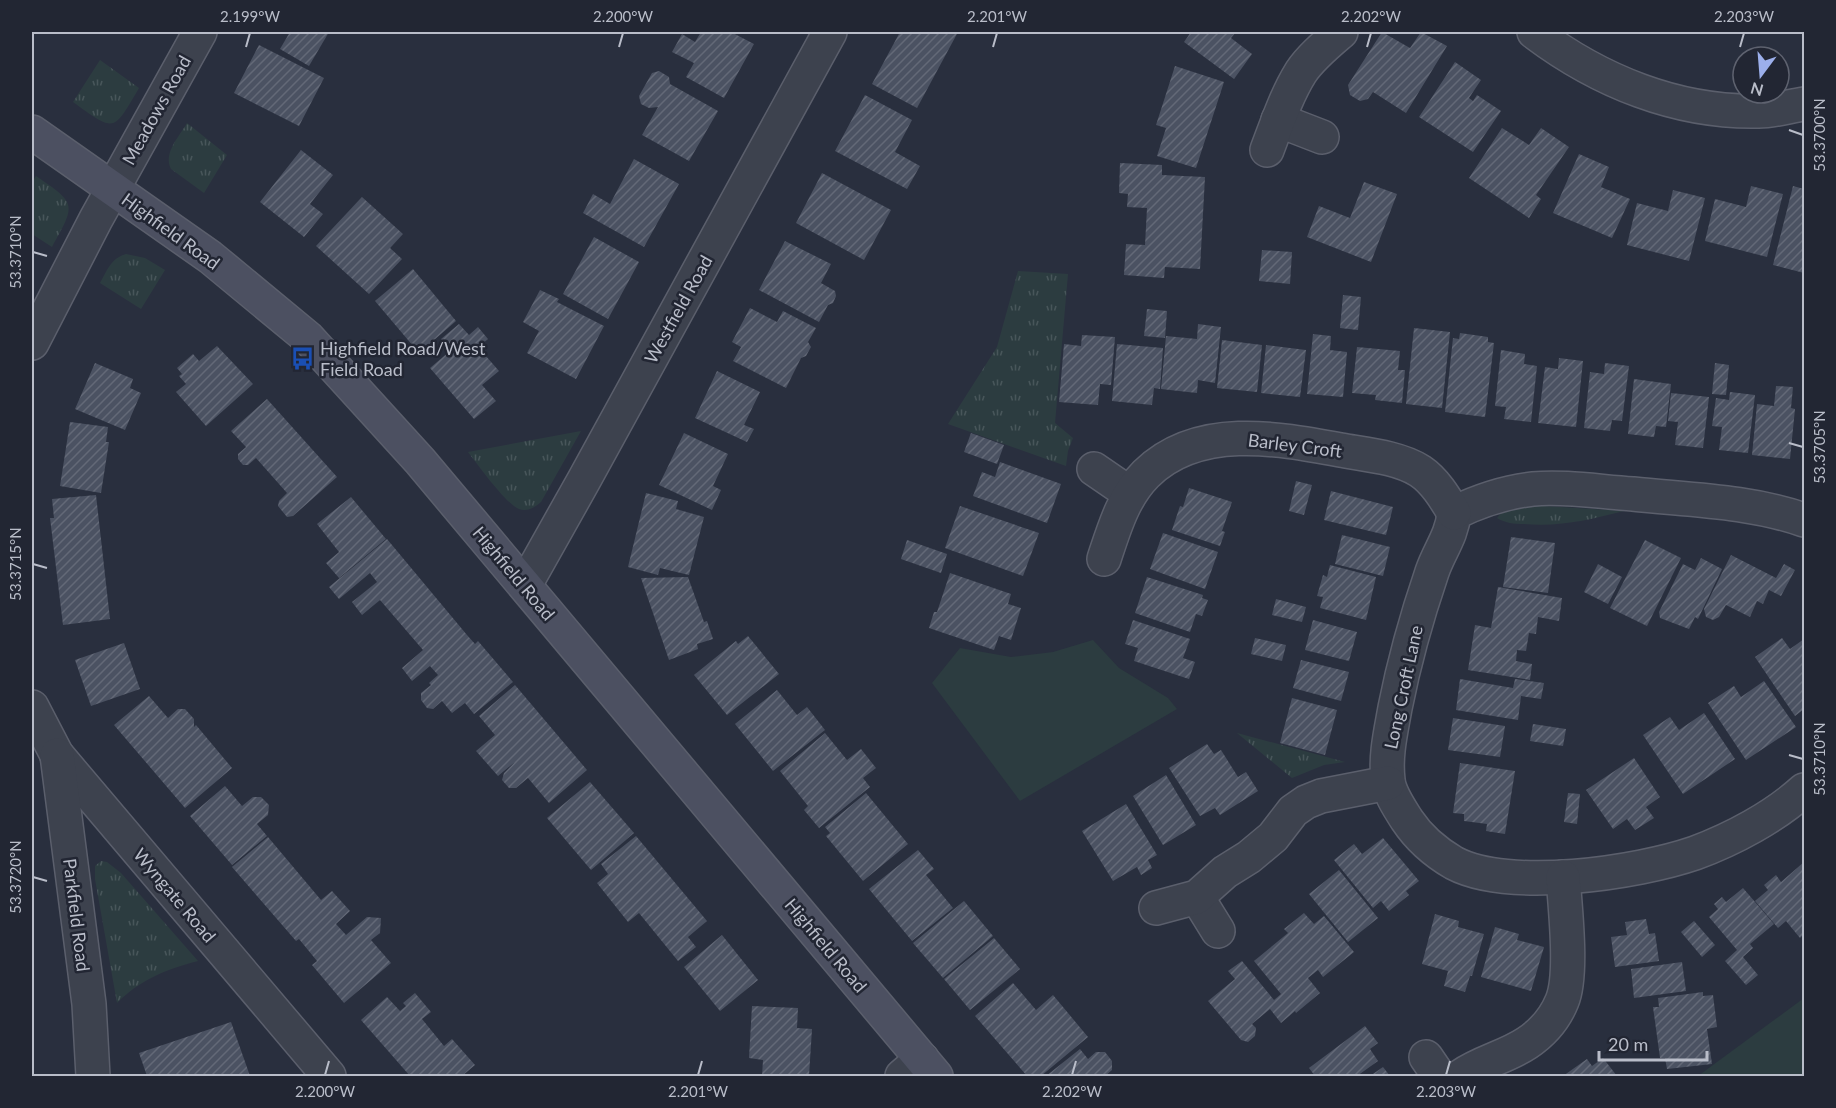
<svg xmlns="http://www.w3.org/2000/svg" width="1836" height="1108" viewBox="0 0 1836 1108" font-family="Lato,sans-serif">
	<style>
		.grass { fill: url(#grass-tufts) }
		.park { fill: #2c3c40 }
		.building { fill: url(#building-hatch) }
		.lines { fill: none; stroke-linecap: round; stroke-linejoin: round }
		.street-casing { stroke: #5b5f6c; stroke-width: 36 }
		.secondary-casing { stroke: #5b5f6c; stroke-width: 36 }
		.street { stroke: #3d424e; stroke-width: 33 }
		.secondary { stroke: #4c5061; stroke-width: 33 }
		.ticks { fill: none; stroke: #b9bdc9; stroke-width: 2 }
		.labels { text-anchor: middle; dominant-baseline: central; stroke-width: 5; stroke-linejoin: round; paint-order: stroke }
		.street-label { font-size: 18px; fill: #b9bdc9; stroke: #222633 }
		.poi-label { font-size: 18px; fill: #b9bdc9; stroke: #222633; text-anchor: start }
		.neatline { fill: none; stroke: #b9bdc9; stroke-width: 2 }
		.ticks-label { font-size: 15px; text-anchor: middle; fill: #b9bdc9 }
	</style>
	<defs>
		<pattern id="grass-tufts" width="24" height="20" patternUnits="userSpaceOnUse" patternTransform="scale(1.5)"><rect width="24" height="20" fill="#2c3c40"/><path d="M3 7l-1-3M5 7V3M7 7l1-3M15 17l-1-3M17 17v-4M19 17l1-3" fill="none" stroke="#48565a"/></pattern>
		<pattern id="building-hatch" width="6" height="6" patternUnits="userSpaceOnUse" patternTransform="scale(1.5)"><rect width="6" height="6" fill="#4b5262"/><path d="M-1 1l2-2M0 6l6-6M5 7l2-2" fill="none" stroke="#636977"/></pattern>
	</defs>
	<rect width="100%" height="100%" fill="#292f3e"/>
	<!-- grass -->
	<g class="grass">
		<path d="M100 60 139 88C113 132 116 133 73 102Z"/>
		<path d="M187 123 227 155 204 193 171 169C163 153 179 137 187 123Z"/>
		<path d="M36 176C77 204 76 204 52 247L32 234V182Z"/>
		<path d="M126 254 145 258 165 270 141 309 100 283C107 271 111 258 126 254Z"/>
		<polygon points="1018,271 1068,274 1055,423 1073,438 1068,451 1066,466 948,424 997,347"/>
		<path d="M581 431 541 502C535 507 528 512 519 509 506 504 478 465 468 452Z"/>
		<path d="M1528 505 1624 511C1588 520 1561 527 1524 524 1514 524 1505 523 1497 518L1503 511Z"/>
		<polygon points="1237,733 1345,762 1324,765 1292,778"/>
		<path d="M101 861 107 862 121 873 198 961C166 969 140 980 117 1003L95 879V866Z"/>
	</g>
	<!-- park -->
	<g class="park">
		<polygon points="1093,640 1119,668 1168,698 1177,709 1020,801 932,683 960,648 1011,657 1053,652"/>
		<polygon points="1804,998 1804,1076 1698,1076"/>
	</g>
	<!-- building -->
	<g class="building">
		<polygon points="290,32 329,32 309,66 280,49"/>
		<polygon points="701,32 731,32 754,44 724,98 686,77 694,63 672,52 682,34 695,42"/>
		<polygon points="900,32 958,32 917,108 872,84"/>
		<polygon points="1191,32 1236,32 1231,38 1252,54 1234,79 1184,42"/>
		<polygon points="1382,32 1410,48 1421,32 1447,46 1406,113 1373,92 1368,99 1360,101 1350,95 1348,85"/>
		<polygon points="259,45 324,78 299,126 234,93"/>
		<polygon points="1455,62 1481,80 1469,98 1473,101 1477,95 1501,111 1473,152 1419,117"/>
		<polygon points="1175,66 1224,82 1196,168 1157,156 1166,128 1156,125"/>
		<polygon points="659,71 669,77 670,84 718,111 689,161 642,135 658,107 649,108 641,104 639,96 652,73"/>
		<polygon points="865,95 912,120 895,152 920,166 907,189 835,151"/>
		<polygon points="1502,128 1529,145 1541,128 1569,147 1536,195 1541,199 1529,218 1469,178"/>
		<polygon points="301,150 333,175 310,204 323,214 304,237 260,202"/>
		<polygon points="1579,154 1609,167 1601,187 1630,199 1612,238 1553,213"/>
		<polygon points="634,159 679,184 644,247 583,213 593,194 610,204"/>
		<polygon points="1120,163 1162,165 1162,175 1205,177 1200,269 1165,267 1164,278 1124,275 1126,244 1145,245 1147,208 1127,207 1128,194 1119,193"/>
		<polygon points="822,173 891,210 864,260 796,223"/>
		<polygon points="1364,182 1397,194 1371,262 1307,237 1319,206 1350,218"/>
		<polygon points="1751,186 1783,194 1767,257 1705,241 1715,199 1746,207"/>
		<polygon points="1793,186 1804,189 1804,273 1773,265"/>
		<polygon points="1673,190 1705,198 1689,261 1627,245 1637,203 1668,211"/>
		<polygon points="362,197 403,234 390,248 402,259 369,294 316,246"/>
		<polygon points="594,237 639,262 608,319 563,294"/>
		<polygon points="785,241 831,264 821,283 835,291 836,296 833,303 828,305 819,322 759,290"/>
		<polygon points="1262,250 1292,252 1290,284 1259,281"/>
		<polygon points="413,269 456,321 419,353 375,301"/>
		<polygon points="540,290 559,299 557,302 604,326 576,379 527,353 539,331 523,322"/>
		<polygon points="1343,295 1361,297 1358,330 1340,328"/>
		<polygon points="750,308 777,322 783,311 816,328 808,342 811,347 806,356 801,358 786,388 733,361 741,347 732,342"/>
		<polygon points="1147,309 1167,311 1165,338 1144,336"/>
		<polygon points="459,324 469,335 478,327 488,339 478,347 499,371 482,385 496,401 474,419 430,368 450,351 441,339"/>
		<polygon points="1198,324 1221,327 1215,383 1198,380 1197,393 1161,389 1166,336 1197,339"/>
		<polygon points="1414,328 1450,332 1442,408 1406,404"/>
		<polygon points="1460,333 1488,337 1488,342 1494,343 1485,417 1445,412 1453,338 1459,339"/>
		<polygon points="1313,334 1331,336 1330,350 1347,352 1343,397 1307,394"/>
		<polygon points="1082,335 1115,337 1111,385 1100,384 1098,405 1059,402 1064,344 1081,346"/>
		<polygon points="1222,340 1262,345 1257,392 1217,388"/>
		<polygon points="1117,344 1163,348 1160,389 1154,388 1152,405 1112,401"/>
		<polygon points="1266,345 1306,350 1300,397 1261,393"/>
		<polygon points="217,346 253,384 206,426 176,392 186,384 179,376 182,374 177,368 193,354 199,361"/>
		<polygon points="1357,347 1400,351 1398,370 1405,370 1402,403 1375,400 1376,395 1352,393"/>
		<polygon points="1501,350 1525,354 1524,364 1537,366 1531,422 1504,419 1506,407 1495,406"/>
		<polygon points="1559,358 1583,361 1576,427 1538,423 1545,367 1558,369"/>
		<polygon points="95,363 133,379 130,388 141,393 125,430 75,409"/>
		<polygon points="1605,363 1629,366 1622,421 1612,420 1610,431 1584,428 1590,372 1604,374"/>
		<polygon points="1715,363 1729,365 1726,395 1712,394"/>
		<polygon points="717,371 760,392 744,425 754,429 747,442 695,418"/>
		<polygon points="1634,379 1671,384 1666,427 1656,426 1654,437 1628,434"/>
		<polygon points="1776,386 1793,387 1791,408 1795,409 1790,459 1752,455 1757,404 1774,406"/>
		<polygon points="1730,392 1755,395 1748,453 1719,450 1722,427 1712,426 1716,398 1729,400"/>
		<polygon points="1671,393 1709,397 1703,448 1675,445 1678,422 1668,421"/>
		<polygon points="267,399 337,477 293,516 287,517 278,506 279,501 287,493 256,458 248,465 243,465 238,459 238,454 246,447 231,431"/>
		<polygon points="70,422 108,427 106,442 109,442 101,493 60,486"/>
		<polygon points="684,433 728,454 713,486 721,490 712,510 659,485"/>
		<polygon points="971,433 1004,445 997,464 964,452"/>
		<polygon points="1000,462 1061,484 1047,523 973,496 982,472 995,477"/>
		<polygon points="1296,481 1312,485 1304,515 1289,511"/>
		<polygon points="1189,488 1232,502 1222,531 1225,532 1220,546 1172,530 1180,506 1183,507"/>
		<polygon points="1331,491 1393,507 1386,535 1324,520"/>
		<polygon points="646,493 678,501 676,509 704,517 689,575 660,568 658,575 628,567"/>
		<polygon points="96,495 110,619 63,625 50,518 54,518 52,499"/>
		<polygon points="351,497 386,539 339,578 326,563 339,552 317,524"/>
		<polygon points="960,506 1039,533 1023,576 945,548"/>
		<polygon points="1163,533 1218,552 1205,589 1150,569"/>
		<polygon points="1342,535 1390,547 1383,576 1335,564"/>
		<polygon points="1511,537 1555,543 1548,593 1503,587"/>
		<polygon points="387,539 467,635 475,644 478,641 513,682 474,714 465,703 452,713 442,701 433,709 427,708 421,700 421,693 431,685 429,683 438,675 430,666 412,681 402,668 423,650 380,600 362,615 352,602 377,582 370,573 339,599 329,587"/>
		<polygon points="907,540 947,554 941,573 901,559"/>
		<polygon points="1645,540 1681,558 1647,626 1610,608"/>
		<polygon points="1731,555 1776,578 1784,564 1795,570 1781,596 1769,590 1763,604 1757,601 1750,617 1726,605 1719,617 1713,620 1706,617 1704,609"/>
		<polygon points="1701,558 1722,569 1698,619 1695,617 1689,629 1660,618 1659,612 1683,564 1695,570"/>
		<polygon points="1598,564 1622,577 1608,604 1584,592"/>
		<polygon points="1330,565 1376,577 1366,620 1320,608 1323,597 1317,596 1323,575 1327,577"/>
		<polygon points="950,573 1011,594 1008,604 1021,608 1011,640 999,636 994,650 929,628 934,612 937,612"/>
		<polygon points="688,577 704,622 707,621 713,639 697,644 698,649 669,660 641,578"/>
		<polygon points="1147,577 1203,595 1202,598 1208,600 1202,616 1196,614 1190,632 1135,613"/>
		<polygon points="1498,587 1562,598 1559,621 1538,617 1536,634 1529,633 1526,651 1517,650 1516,661 1532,664 1530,680 1468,670 1475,625 1491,628"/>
		<polygon points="1276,599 1306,607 1302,622 1272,615"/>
		<polygon points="1133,620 1190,639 1183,658 1195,662 1189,679 1134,661 1138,648 1125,644"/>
		<polygon points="1313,620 1357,632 1349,661 1305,650"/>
		<polygon points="748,636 779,674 727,715 694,675 736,641 738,644"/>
		<polygon points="1255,638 1286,645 1282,661 1251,654"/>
		<polygon points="1782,638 1790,649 1804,639 1804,709 1795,716 1755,657"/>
		<polygon points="124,643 140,689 91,706 75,660"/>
		<polygon points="1301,660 1349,672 1341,701 1293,688"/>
		<polygon points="1460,679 1513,688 1515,679 1544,683 1541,699 1521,696 1518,720 1456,710"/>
		<polygon points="1764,681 1796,727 1746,760 1708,703 1734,686 1741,697"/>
		<polygon points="515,685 587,770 549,803 528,778 516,788 509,788 502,780 504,773 515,762 498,776 476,751 495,735 479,716"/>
		<polygon points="777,690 797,715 807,707 825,730 773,771 735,724"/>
		<polygon points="149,696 168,718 178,709 185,709 194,719 194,727 196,725 232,768 185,808 114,725"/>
		<polygon points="1292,698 1337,710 1325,755 1280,743"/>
		<polygon points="1704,713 1735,759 1683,794 1643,735 1670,717 1679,730"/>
		<polygon points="1453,718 1505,726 1500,757 1448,750"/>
		<polygon points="1533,724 1566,729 1563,746 1530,741"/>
		<polygon points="825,733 847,760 861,749 876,768 863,778 870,787 819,828 804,810 808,806 780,771"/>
		<polygon points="1207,744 1214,754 1221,750 1238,777 1246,772 1258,791 1220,815 1215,808 1200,816 1169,768"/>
		<polygon points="1634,758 1660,797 1646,807 1654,818 1635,830 1627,819 1613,829 1586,790"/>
		<polygon points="1460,763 1515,771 1505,834 1486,831 1487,824 1464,821 1464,814 1453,813"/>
		<polygon points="1166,775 1196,825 1163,845 1133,796"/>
		<polygon points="590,782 634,833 591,870 547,818"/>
		<polygon points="225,786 242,806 253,797 261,797 269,805 268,815 257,824 267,836 232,865 190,816"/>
		<polygon points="866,793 908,844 863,881 826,836 830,833 825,827"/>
		<polygon points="1568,793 1580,794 1577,824 1564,822"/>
		<polygon points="1126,804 1157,855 1148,860 1152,868 1141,875 1137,867 1113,881 1082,831"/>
		<polygon points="636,836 707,921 688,937 696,947 678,961 639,913 628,922 597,883 608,874 601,864"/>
		<polygon points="268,837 321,900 332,891 350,911 336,924 346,935 367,917 381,918 380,933 371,940 391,963 344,1003 312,965 317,961 299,939 296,941 232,867"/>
		<polygon points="1383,838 1419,881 1406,891 1409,895 1389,911 1381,901 1373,908 1334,860 1354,844 1362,854"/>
		<polygon points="918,850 934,869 926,875 953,908 912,941 869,889"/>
		<polygon points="1804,862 1804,934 1800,938 1786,921 1778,928 1755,901 1768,890 1764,885 1776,875 1781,882"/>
		<polygon points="1339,870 1378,918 1348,942 1309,894"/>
		<polygon points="1743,888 1774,924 1750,944 1753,948 1743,957 1758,975 1746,985 1725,961 1737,950 1709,917 1718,909 1714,904 1722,897 1726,902"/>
		<polygon points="964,901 993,936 943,978 913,943"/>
		<polygon points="1304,913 1314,924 1324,916 1354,952 1323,977 1318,970 1308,978 1320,993 1296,1013 1295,1011 1281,1023 1270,1009 1252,1024 1256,1028 1255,1036 1248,1042 1241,1040 1208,1001 1235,979 1228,971 1242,961 1274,1000 1281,994 1254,961 1288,933 1284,929"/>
		<polygon points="1435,914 1459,921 1458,927 1484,934 1472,976 1470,976 1465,992 1444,986 1448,971 1422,964"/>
		<polygon points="1646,919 1649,934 1655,933 1659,961 1615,967 1611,937 1627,935 1625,922"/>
		<polygon points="1694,921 1715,945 1702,957 1681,932"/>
		<polygon points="1495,927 1519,934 1517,940 1544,947 1531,991 1481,977"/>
		<polygon points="722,935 758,980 720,1011 684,967"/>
		<polygon points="994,938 1020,969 970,1010 944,979"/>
		<polygon points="1682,962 1686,991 1634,998 1631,969"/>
		<polygon points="1013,983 1036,1010 1053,995 1088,1037 1041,1076 1027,1076 975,1016"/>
		<polygon points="1703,992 1703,996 1713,995 1717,1027 1707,1029 1712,1064 1667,1069 1665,1058 1660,1058 1653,1007 1659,1007 1658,998"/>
		<polygon points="415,993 431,1012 422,1019 444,1046 452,1039 475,1065 462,1076 410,1076 361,1020 387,997 400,1011 406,1006 403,1003"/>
		<polygon points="752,1006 798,1008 797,1028 812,1029 809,1076 762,1076 763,1060 749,1058"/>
		<polygon points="231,1022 250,1076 147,1076 139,1053"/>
		<polygon points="1365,1026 1378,1043 1370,1049 1378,1061 1357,1076 1315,1076 1309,1068"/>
		<polygon points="1080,1049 1088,1059 1096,1052 1105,1052 1112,1061 1112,1070 1105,1076 1046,1076"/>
		<polygon points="1603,1058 1617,1076 1563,1076 1587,1059 1592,1066"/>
		<polygon points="1383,1067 1390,1076 1370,1076"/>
	</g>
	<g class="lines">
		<defs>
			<g id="street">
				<path d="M1534 32C1599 81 1677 113 1759 111 1774 111 1790 106 1804 104"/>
				<polyline points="1278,120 1322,137"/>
				<path d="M1267 150C1277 124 1286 96 1301 72 1311 57 1327 44 1341 32"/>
				<polyline points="32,343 96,219 200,32"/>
				<polyline points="1094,469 1129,493"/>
				<path d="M1804 520C1750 501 1690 500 1633 494 1600 492 1565 486 1533 489 1505 492 1479 501 1454 513 1452 536 1439 551 1432 572 1417 616 1404 662 1395 708 1391 731 1385 755 1388 780 1389 793 1400 809 1407 820 1419 838 1435 852 1454 863 1509 892 1637 873 1695 853 1733 839 1774 817 1804 790"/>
				<path d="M1104 559C1114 529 1123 497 1146 474 1199 422 1281 439 1346 451 1370 455 1399 458 1420 471 1435 481 1445 498 1454 513"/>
				<polyline points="525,585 584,480 830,32"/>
				<polyline points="32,707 57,755 329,1076"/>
				<polyline points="57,755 89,1004 93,1076"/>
				<polyline points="1197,897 1218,931"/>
				<polyline points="1156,908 1197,897 1225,872 1249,857 1273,837 1293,811 1306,802 1321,796 1388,783"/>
				<polyline points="1426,1057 1439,1076"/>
				<polyline points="902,1076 922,1059"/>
				<path d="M1461 1076C1481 1062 1506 1057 1527 1043 1542 1033 1555 1018 1562 1001 1573 975 1565 907 1563 877"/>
			</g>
			<polyline id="secondary" points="32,132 210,257 308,338 420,461 936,1076"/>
		</defs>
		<!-- street casing -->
		<use href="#street" class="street-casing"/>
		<!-- secondary casing -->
		<use href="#secondary" class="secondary-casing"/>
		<!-- street -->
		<use href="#street" class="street"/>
		<!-- secondary -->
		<use href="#secondary" class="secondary"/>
	</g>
	<!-- ticks -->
	<path class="ticks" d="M246 47 250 33M619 47 623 33M993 47 997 33M1367 47 1371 33M1740 47 1744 33M1789 130 1803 135M33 252 47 256M1789 443 1803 447M33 564 47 568M1789 755 1803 759M33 877 47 881M325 1075 329 1061M698 1075 702 1061M1072 1075 1076 1061M1446 1075 1450 1061"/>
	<!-- icons -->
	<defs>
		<symbol id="bus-bare" viewBox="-9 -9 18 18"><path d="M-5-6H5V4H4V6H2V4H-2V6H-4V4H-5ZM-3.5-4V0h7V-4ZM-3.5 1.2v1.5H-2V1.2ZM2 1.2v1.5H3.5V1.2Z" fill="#1a4fb4" stroke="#222633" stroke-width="2.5" paint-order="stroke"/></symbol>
	</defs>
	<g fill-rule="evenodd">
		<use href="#bus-bare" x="286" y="342" width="33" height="33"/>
	</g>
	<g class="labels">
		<!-- street labels -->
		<g class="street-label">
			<text transform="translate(156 110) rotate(-61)">Meadows Road</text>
			<text transform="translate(171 231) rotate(36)">Highfield Road</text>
			<text transform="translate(678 309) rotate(-61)">Westfield Road</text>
			<text transform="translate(1295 445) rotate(7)">Barley Croft</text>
			<text transform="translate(514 573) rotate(50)">Highfield Road</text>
			<text transform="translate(1403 687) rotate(-78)">Long Croft Lane</text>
			<text transform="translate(175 895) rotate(50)">Wyngate Road</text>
			<text transform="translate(77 915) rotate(83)">Parkfield Road</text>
			<text transform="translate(826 945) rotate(50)">Highfield Road</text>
		</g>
		<!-- poi labels -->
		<g class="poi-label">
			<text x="320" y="348">Highfield Road/West<tspan x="320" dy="21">Field Road</tspan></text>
		</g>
	</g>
	<!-- border -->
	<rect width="1836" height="1108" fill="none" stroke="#222633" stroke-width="66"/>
	<!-- north arrow -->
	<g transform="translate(1761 75) rotate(196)"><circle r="28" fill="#222633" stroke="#5e626f" stroke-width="1.5"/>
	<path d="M0-4.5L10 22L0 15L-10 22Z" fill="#9cafeb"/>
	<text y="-9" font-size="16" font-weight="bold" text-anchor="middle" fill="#b9bdc9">N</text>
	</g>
	<!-- scale -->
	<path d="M1599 1051v9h108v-9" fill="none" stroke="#b9bdc9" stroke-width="3"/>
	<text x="1608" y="1051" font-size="18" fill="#b9bdc9" stroke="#222633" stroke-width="4.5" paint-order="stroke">20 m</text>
	<rect x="33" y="33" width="1770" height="1042" class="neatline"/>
	<g class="ticks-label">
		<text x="250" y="22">2.199°W</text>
		<text x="623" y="22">2.200°W</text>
		<text x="997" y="22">2.201°W</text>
		<text x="1371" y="22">2.202°W</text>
		<text x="1744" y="22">2.203°W</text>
		<text transform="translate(1820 135) rotate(-90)" y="5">53.3700°N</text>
		<text transform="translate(16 252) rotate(-90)" y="5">53.3710°N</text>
		<text transform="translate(1820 447) rotate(-90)" y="5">53.3705°N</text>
		<text transform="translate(16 564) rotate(-90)" y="5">53.3715°N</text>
		<text transform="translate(1820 759) rotate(-90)" y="5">53.3710°N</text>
		<text transform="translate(16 877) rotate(-90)" y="5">53.3720°N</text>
		<text x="325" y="1097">2.200°W</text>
		<text x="698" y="1097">2.201°W</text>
		<text x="1072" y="1097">2.202°W</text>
		<text x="1446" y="1097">2.203°W</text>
	</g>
</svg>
